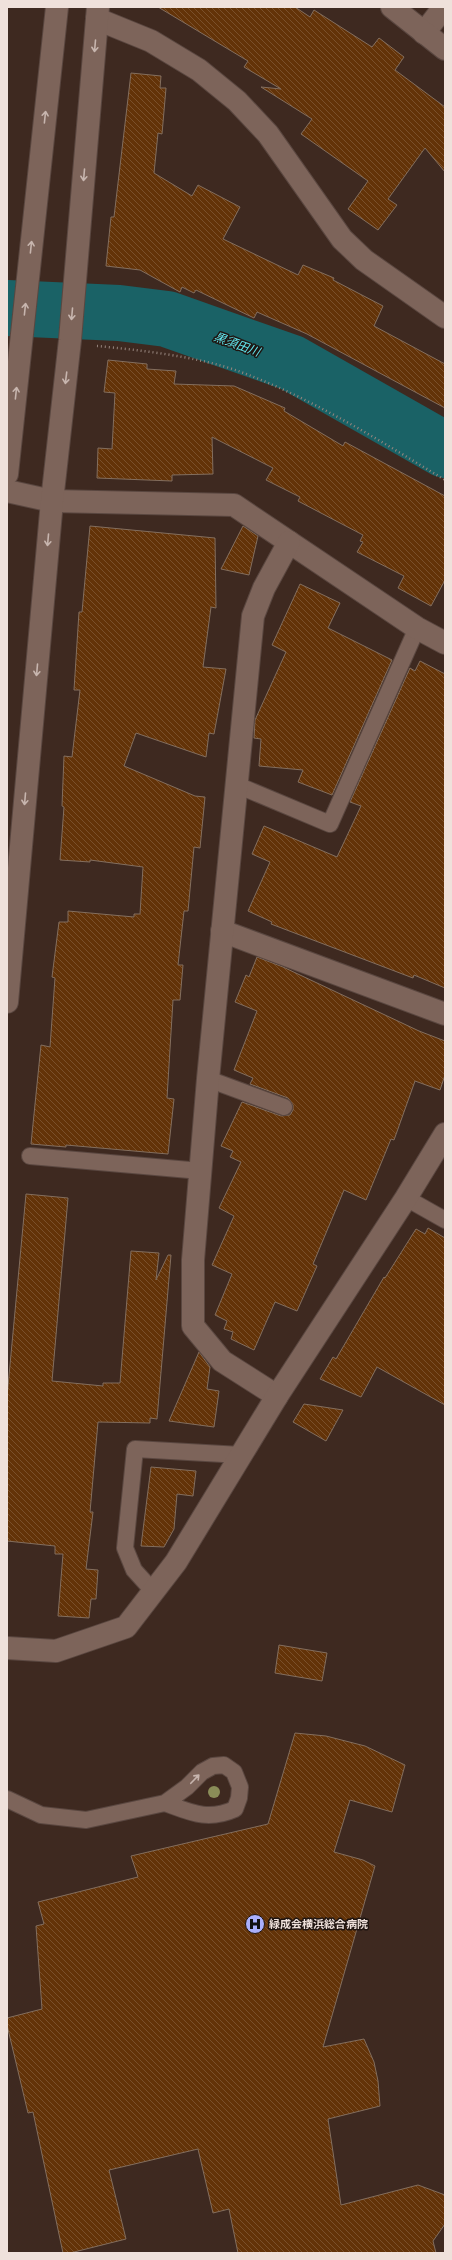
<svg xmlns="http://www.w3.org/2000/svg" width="452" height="2260" viewBox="0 0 452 2260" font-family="'PT Sans Narrow','Noto Sans JP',sans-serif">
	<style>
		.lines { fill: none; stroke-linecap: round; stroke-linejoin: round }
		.river { stroke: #1a6266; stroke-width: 56 }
		.building { fill: url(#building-back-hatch); stroke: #836e5e }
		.service-casing { stroke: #5a4740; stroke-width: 18 }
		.minor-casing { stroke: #5a4740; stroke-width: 24 }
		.tertiary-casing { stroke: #5a4740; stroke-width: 24 }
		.path { stroke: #97867e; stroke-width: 2.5; stroke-dasharray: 1 3; stroke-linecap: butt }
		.service { stroke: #7d645a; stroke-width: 16 }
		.minor { stroke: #7d645a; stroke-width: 22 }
		.tertiary { stroke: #7d645a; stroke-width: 22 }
		.tree { fill: #8a8d58 }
		.oneway { stroke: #c7b5ae }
		.labels { text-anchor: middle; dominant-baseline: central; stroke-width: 3; stroke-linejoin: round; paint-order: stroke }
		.poi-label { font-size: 11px; font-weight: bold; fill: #efe1db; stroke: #1e1410; text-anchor: start }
		.water-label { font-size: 12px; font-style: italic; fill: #61e6ee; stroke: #1e1410 }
	</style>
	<defs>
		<pattern id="building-back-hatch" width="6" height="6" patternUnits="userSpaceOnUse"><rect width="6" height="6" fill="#633308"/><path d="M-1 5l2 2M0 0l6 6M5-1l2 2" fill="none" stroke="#7a502b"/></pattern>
	</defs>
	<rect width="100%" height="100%" fill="#3e2920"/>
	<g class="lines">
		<!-- river -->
		<polyline class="river" points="7,308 119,313 167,319 292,363 445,450"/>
	</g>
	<!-- building -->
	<g class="building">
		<polygon points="158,7 295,7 310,17 314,10 372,47 379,38 404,57 395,70 445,107 445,172 425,148 388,199 397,205 378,230 348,209 368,181 301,134 312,119 261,87 281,89 244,67 248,61"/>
		<polygon points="131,73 161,76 160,88 166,88 162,134 158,133 154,173 192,196 198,185 240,207 223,239 298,275 303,265 334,278 333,280 383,306 374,326 445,364 445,408 307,334 257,312 254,318 196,290 194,293 182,287 180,292 140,270 106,266 111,217 114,217"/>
		<polygon points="108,360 147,364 147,369 176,371 174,384 234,386 285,408 284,411 343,446 345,442 445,496 445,580 431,606 398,588 404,576 357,552 363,542 360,541 363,535 298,501 300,497 266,480 273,468 212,437 213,474 172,475 172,481 97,478 98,448 112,449 115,393 104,392"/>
		<polygon points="90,526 215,538 216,608 211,607 203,667 226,669 214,734 209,733 206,757 136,733 124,766 195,796 205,797 200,848 194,847 188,911 184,911 178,965 183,965 180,1000 173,1000 167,1098 174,1099 168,1154 66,1145 66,1147 31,1144 41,1045 50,1047 55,978 52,977 59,922 68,922 68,911 134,917 134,914 140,914 143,867 90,860 90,862 60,860 64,807 62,806 64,756 72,757 80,690 74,690 79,612 82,612"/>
		<polygon points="243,526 258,536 249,575 221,569"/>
		<polygon points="300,584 340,603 328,628 392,660 332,795 298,782 303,770 259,766 261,739 254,738 255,720 286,652 272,645"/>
		<polygon points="420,661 445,674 445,988 414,975 413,978 271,924 272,922 248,911 270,862 252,854 264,826 337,857 361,806 350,802 410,668 415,671"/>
		<polygon points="257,957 283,967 419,1031 445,1041 445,1075 440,1090 415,1081 394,1140 391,1139 366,1200 344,1190 313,1264 317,1266 297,1311 275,1302 254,1350 231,1339 233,1332 224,1329 227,1321 215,1315 232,1274 212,1265 234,1216 219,1208 241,1162 230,1157 233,1151 221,1146 242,1102 281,1116 290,1115 293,1110 293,1105 288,1098 250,1084 253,1078 234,1070 257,1011 235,1002 246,975 249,977"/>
		<polygon points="26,1194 68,1198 52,1381 103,1386 103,1383 120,1383 131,1251 159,1253 156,1280 168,1255 171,1255 157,1419 150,1418 150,1423 98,1422 90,1512 93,1512 86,1569 98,1570 96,1599 91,1599 89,1618 58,1616 63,1554 55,1554 55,1546 7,1541 7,1397"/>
		<polygon points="428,1228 445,1238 445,1405 377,1367 361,1397 320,1379 333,1357 336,1359 384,1277 385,1278 416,1229 425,1234"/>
		<polygon points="199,1352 210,1367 207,1389 219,1391 214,1427 169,1421"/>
		<polygon points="304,1404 343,1410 326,1441 293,1422"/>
		<polygon points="151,1467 196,1471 193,1496 177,1494 174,1529 164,1547 141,1546"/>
		<polygon points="279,1645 327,1653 322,1681 275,1673"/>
		<polygon points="295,1733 326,1736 365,1746 405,1765 392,1812 350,1800 334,1852 363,1860 375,1866 323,2047 364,2039 374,2062 378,2081 380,2106 328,2119 341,2205 418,2185 445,2195 445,2224 433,2241 436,2253 238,2253 229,2209 213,2213 198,2149 109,2170 126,2239 70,2253 63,2253 33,2112 28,2113 7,2025 7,2018 42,2009 36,1926 44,1924 38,1902 138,1877 131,1856 268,1824"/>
	</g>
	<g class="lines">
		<defs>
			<g id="service">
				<polyline points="237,785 330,824 417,628"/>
				<polyline points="208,1079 284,1107"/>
				<polyline points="30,1156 201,1171"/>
				<polyline points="406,1198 445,1220"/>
				<polyline points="153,1591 134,1570 125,1548 135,1449 241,1455"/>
				<path d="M7 1799 41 1815 86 1820 165 1803 187 1787 202 1772 213 1766 224 1765 234 1772 240 1787 239 1798 235 1809C208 1821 192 1813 165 1803"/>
			</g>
			<g id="minor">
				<polyline points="97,19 151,41 199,70 237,101 268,134 342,239 364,260 445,317"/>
				<polyline points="424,33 444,7"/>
				<polyline points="7,491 52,501 234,505 417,628 445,643"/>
				<polyline points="222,931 445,1014"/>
				<polyline points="277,1396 222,1361 193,1326 193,1260 208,1079 253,616 264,588 289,542"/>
				<polyline points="7,1648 56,1651 126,1627 176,1562 277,1396 406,1198 445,1134"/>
			</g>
			<g id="tertiary">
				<polyline points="392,7 445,49"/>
				<polyline points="7,474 57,7"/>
				<polyline points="7,1002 52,501 70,340 98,7"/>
			</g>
		</defs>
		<!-- service casing -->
		<use href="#service" class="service-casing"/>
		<!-- minor casing -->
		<use href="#minor" class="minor-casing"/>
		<!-- tertiary casing -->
		<use href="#tertiary" class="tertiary-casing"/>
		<!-- path -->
		<path class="path" d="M97 346C140 350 201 357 241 372 313 399 379 440 445 480"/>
		<!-- service -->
		<use href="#service" class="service"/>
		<!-- minor -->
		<use href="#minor" class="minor"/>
		<!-- tertiary -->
		<use href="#tertiary" class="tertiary"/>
	</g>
	<!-- trees -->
	<circle class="tree" cx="214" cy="1792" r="6"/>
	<!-- one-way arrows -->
	<defs><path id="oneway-shaft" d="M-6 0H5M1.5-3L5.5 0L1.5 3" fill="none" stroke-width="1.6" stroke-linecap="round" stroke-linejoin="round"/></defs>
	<g class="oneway">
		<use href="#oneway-shaft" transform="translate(95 46) rotate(95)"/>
		<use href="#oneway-shaft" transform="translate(45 117) rotate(-84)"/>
		<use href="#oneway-shaft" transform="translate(84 175) rotate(95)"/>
		<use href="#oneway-shaft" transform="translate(31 247) rotate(-84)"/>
		<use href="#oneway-shaft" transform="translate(25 309) rotate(-84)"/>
		<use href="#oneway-shaft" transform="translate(72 314) rotate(95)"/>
		<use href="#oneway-shaft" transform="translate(66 378) rotate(97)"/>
		<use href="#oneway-shaft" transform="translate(16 393) rotate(-84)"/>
		<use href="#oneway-shaft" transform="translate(48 540) rotate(95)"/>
		<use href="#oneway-shaft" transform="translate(37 670) rotate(95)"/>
		<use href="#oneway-shaft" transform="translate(25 799) rotate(95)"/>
		<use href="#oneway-shaft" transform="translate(195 1779) rotate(-46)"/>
	</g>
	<!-- icons -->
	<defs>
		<symbol id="hospital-disc" viewBox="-11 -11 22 22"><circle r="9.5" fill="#aab0fc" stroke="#1e1410"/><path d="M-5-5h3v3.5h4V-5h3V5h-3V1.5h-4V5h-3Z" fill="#111"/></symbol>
	</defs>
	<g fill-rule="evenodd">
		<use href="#hospital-disc" x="244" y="1913" width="22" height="22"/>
	</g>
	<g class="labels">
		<!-- poi labels -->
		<g class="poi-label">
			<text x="269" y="1924">緑成会横浜総合病院</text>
		</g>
		<!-- water labels -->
		<g class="water-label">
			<text transform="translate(237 344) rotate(20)">黒須田川</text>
		</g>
	</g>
	<!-- border -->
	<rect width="452" height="2260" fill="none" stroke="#efe1db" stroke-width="16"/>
</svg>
